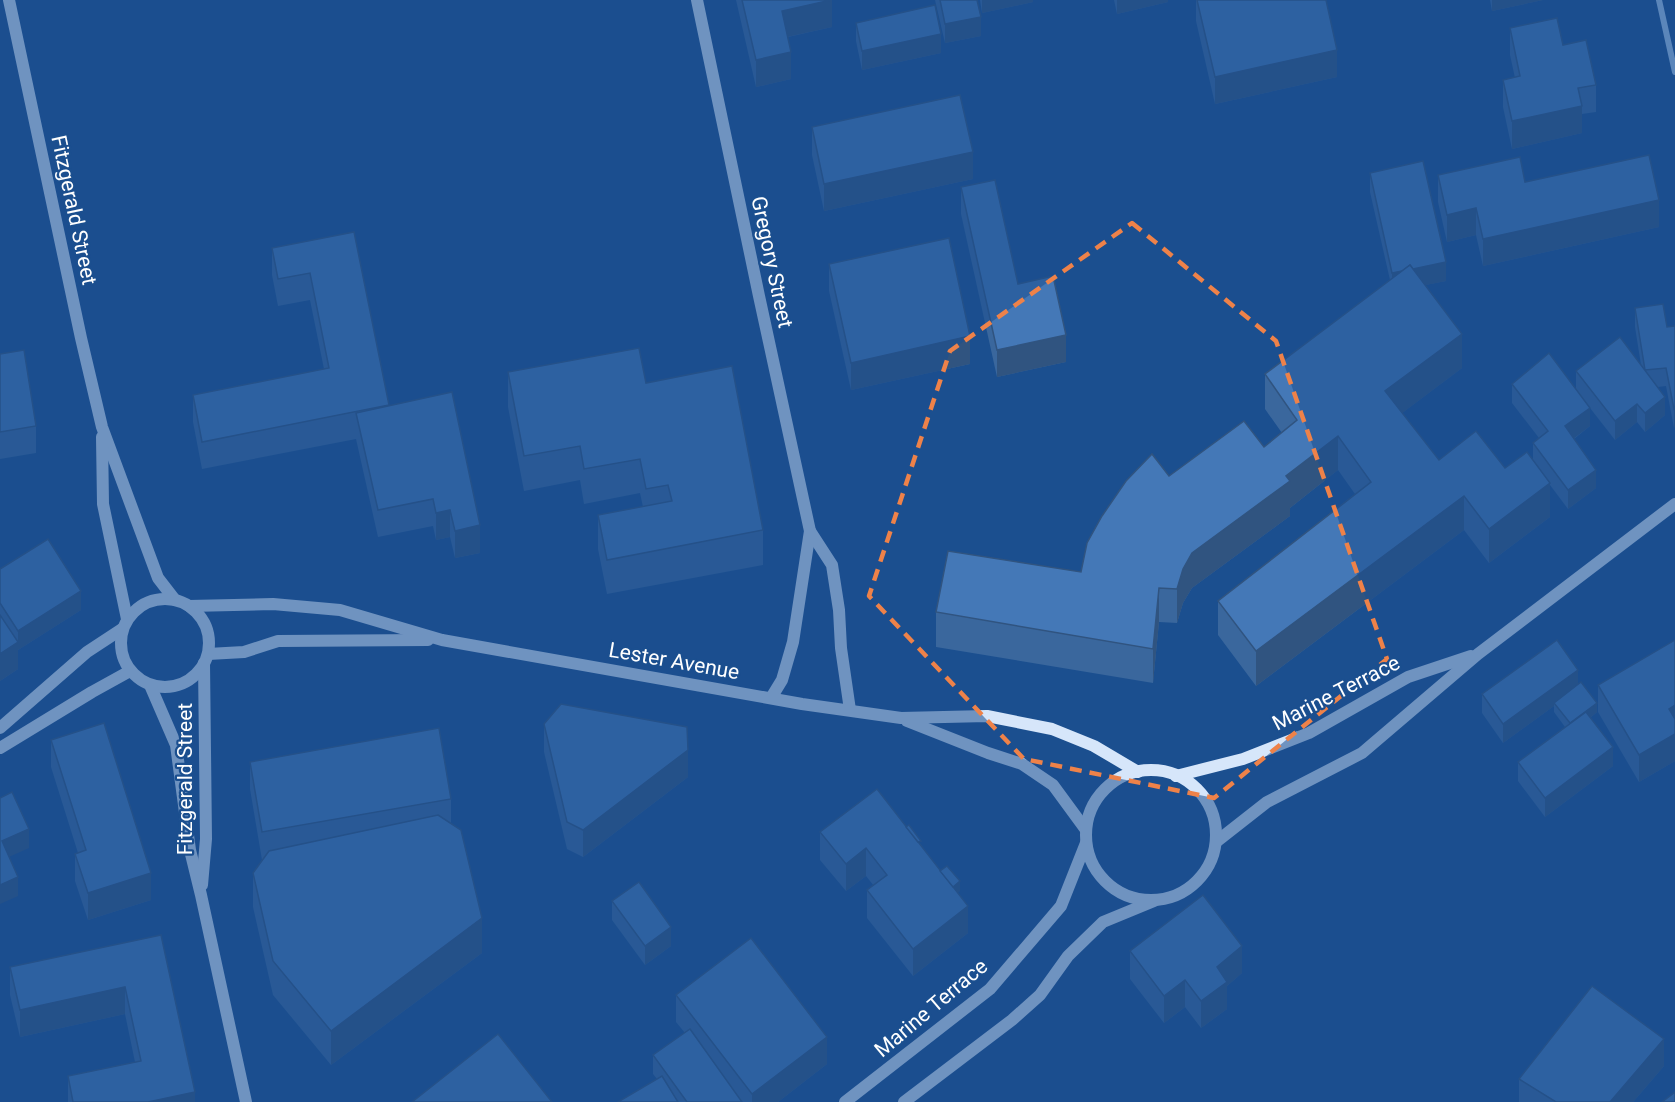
<svg xmlns="http://www.w3.org/2000/svg" width="1675" height="1102" viewBox="0 0 1675 1102" font-family="Roboto,sans-serif">
	<style>
		.lines { fill: none; stroke-linecap: round; stroke-linejoin: round }
		.street { stroke: #a9c9ee; stroke-width: 6 }
		.secondary { stroke: #d6e6fa; stroke-width: 12 }
		.wall { fill: #3a679d }
		.shaded-wall { fill: #305480 }
		.building { fill: #4478b7; stroke: #305480; stroke-width: 1.5 }
		.marked { fill: none; stroke: #ee8249; stroke-width: 4.5; stroke-dasharray: 12 8; stroke-linejoin: round }
		.labels { text-anchor: middle; dominant-baseline: central; stroke-width: 4.5; stroke-linejoin: round; paint-order: stroke }
		.street-label { font-size: 21px; fill: #fff; stroke: #1b4f8f }
	</style>
	<rect width="100%" height="100%" fill="#1b4f8f"/>
	<g class="lines">
		<!-- street -->
		<polyline class="street" points="1659,0 1675,72"/>
		<!-- secondary -->
		<g class="secondary">
			<polyline points="9,0 81,338 102,427 158,578 175,600"/>
			<polyline points="697,0 759,296 810,531 793,642 782,680 771,698"/>
			<polyline points="102,437 103,504 127,619"/>
			<polyline points="810,531 832,565 839,610 841,648 850,710"/>
			<circle cx="165" cy="643" r="44"/>
			<polyline points="189,606 273,604 340,610 442,640 802,704 901,718 987,716 1052,729 1094,746 1138,772"/>
			<polyline points="208,654 244,652 278,641 428,640"/>
			<polyline points="150,685 176,745 190,850 201,895 246,1102"/>
			<polyline points="907,721 988,753 1022,764 1053,785 1086,830"/>
			<polyline points="0,728 87,652 122,629"/>
			<polyline points="0,748 92,692 130,671"/>
			<circle cx="1151" cy="835" r="65"/>
			<polyline points="1176,776 1243,759 1309,733 1408,677 1471,656"/>
			<polyline points="1216,842 1267,802 1362,753 1478,654 1675,504"/>
			<polyline points="202,885 206,839 204,663"/>
			<polyline points="845,1102 990,989 1061,906 1086,843"/>
			<polyline points="904,1102 1012,1020 1040,995 1068,956 1103,922 1154,901"/>
		</g>
	</g>
	<!-- wall -->
	<g class="wall">
		<polygon points="736,0 832,0 832,27 788,37 791,79 756,87"/>
		<polygon points="935,0 977,0 981,36 945,43"/>
		<polygon points="980,0 1033,0 1033,2 982,13"/>
		<polygon points="1114,0 1168,0 1168,2 1117,14"/>
		<polygon points="1196,0 1326,0 1337,77 1215,104 1196,21"/>
		<polygon points="1490,0 1543,0 1492,11"/>
		<polygon points="856,23 941,53 862,70 856,41"/>
		<polygon points="1510,28 1563,45 1596,85 1596,112 1582,114 1582,133 1512,149 1503,107 1503,80 1515,78 1510,55"/>
		<polygon points="812,127 973,179 824,211 812,155"/>
		<polygon points="1370,173 1446,281 1425,285 1462,368 1402,413 1439,460 1505,468 1533,460 1533,443 1539,438 1512,403 1512,384 1576,390 1576,371 1641,365 1635,327 1635,308 1667,327 1675,326 1674,428 1666,386 1658,387 1665,415 1645,432 1637,422 1615,440 1590,408 1590,426 1574,439 1596,488 1568,509 1550,485 1550,517 1489,563 1464,530 1256,686 1218,635 1218,601 1355,494 1338,470 1290,508 1290,516 1192,588 1183,603 1177,623 1159,622 1153,683 936,647 936,612 1081,572 1169,476 1264,447 1282,433 1265,409 1265,374 1390,280 1370,192"/>
		<polygon points="1438,175 1525,182 1659,227 1483,266 1476,235 1447,242 1438,202"/>
		<polygon points="961,187 1018,284 1066,362 997,377 961,214"/>
		<polygon points="354,232 389,406 480,553 455,558 450,537 436,540 433,526 378,537 356,439 202,469 193,422 193,395 324,369 310,300 278,306 272,275 272,248"/>
		<polygon points="829,264 970,364 851,390 829,291"/>
		<polygon points="0,354 36,426 36,453 0,459"/>
		<polygon points="508,372 646,383 763,530 763,565 607,594 598,549 598,515 643,507 640,493 584,504 580,480 524,491 508,407"/>
		<polygon points="0,569 81,610 18,650 18,669 0,681"/>
		<polygon points="1675,640 1675,761 1639,782 1598,712 1598,685"/>
		<polygon points="1578,684 1597,712 1590,718 1613,766 1545,817 1518,781 1518,762 1565,727 1554,712 1554,706 1503,743 1482,713 1482,694"/>
		<polygon points="544,724 688,777 583,857 567,849 544,752"/>
		<polygon points="51,740 151,900 88,920 75,881 75,854 78,853 51,767"/>
		<polygon points="250,762 451,799 451,823 482,953 331,1065 273,995 253,907 253,873 262,860 250,789"/>
		<polygon points="820,832 921,845 940,871 960,891 957,892 968,933 913,976 867,918 867,890 874,886 866,876 846,891 820,860"/>
		<polygon points="612,901 671,946 645,965 612,920"/>
		<polygon points="161,935 195,1102 68,1102 68,1076 135,1062 125,1014 20,1037 10,995 10,967"/>
		<polygon points="1130,951 1242,973 1227,986 1227,1009 1201,1028 1185,1007 1164,1023 1130,979"/>
		<polygon points="676,995 827,1064 778,1102 618,1102 657,1079 653,1074 653,1055 685,1033 676,1022"/>
		<polygon points="1664,1066 1633,1102 1519,1102 1519,1079"/>
	</g>
	<!-- shaded-wall -->
	<g class="shaded-wall">
		<polygon points="832,0 832,27 782,38 782,11"/>
		<polygon points="982,0 1033,0 1033,2 982,13"/>
		<polygon points="1117,0 1168,0 1168,2 1117,14"/>
		<polygon points="1492,0 1543,0 1492,11"/>
		<polygon points="981,17 981,36 945,43 945,24"/>
		<polygon points="941,34 941,53 862,70 862,51"/>
		<polygon points="1337,50 1337,77 1215,104 1215,77"/>
		<polygon points="791,52 791,79 756,87 756,60"/>
		<polygon points="1582,106 1582,133 1512,149 1512,121"/>
		<polygon points="973,152 973,179 824,211 824,184"/>
		<polygon points="1659,200 1659,227 1483,266 1483,239"/>
		<polygon points="1476,208 1476,235 1447,242 1447,215"/>
		<polygon points="1446,262 1446,281 1392,292 1392,273"/>
		<polygon points="1462,334 1462,368 1385,426 1385,391"/>
		<polygon points="1066,335 1066,362 997,377 997,350"/>
		<polygon points="970,336 970,364 851,390 851,363"/>
		<polygon points="1665,397 1665,415 1645,432 1645,413"/>
		<polygon points="1637,404 1637,422 1615,440 1615,421"/>
		<polygon points="1590,408 1590,426 1565,445 1565,426"/>
		<polygon points="1675,408 1675,427 1674,428 1674,409"/>
		<polygon points="1338,436 1338,470 1290,508 1290,516 1192,588 1183,603 1177,623 1177,589 1183,569 1192,553 1286,476"/>
		<polygon points="1596,470 1596,488 1568,509 1568,490"/>
		<polygon points="1550,483 1550,517 1489,563 1489,529"/>
		<polygon points="1464,496 1464,530 1256,686 1256,651"/>
		<polygon points="450,510 450,537 436,540 436,513"/>
		<polygon points="480,525 480,553 455,558 455,531"/>
		<polygon points="1159,588 1159,622 1153,683 1153,649"/>
		<polygon points="81,591 81,610 18,650 18,669 0,681 0,654 18,642 18,631"/>
		<polygon points="1578,670 1578,689 1554,703 1554,706 1503,743 1503,724"/>
		<polygon points="1597,703 1597,712 1571,734 1571,724"/>
		<polygon points="1675,705 1675,733 1669,709"/>
		<polygon points="1675,734 1675,761 1639,782 1639,755"/>
		<polygon points="1613,747 1613,766 1545,817 1545,798"/>
		<polygon points="688,750 688,777 583,857 583,830"/>
		<polygon points="29,829 29,848 2,860 2,841"/>
		<polygon points="866,848 866,876 846,891 846,864"/>
		<polygon points="151,873 151,900 88,920 88,893"/>
		<polygon points="18,877 18,896 0,904 0,885"/>
		<polygon points="960,881 960,891 944,903 944,893"/>
		<polygon points="968,906 968,933 913,976 913,949"/>
		<polygon points="482,918 482,953 331,1065 331,1031"/>
		<polygon points="671,927 671,946 645,965 645,946"/>
		<polygon points="1242,946 1242,973 1227,986 1227,1009 1201,1028 1201,1001 1217,967"/>
		<polygon points="1185,980 1185,1007 1164,1023 1164,996"/>
		<polygon points="125,987 125,1014 20,1037 20,1010"/>
		<polygon points="827,1037 827,1064 778,1102 752,1102 752,1094"/>
		<polygon points="1664,1039 1664,1066 1633,1102 1610,1102"/>
		<polygon points="195,1092 195,1102 148,1102"/>
	</g>
	<!-- building -->
	<g class="building">
		<polygon points="742,0 831,0 782,11 791,52 756,60"/>
		<polygon points="940,0 977,0 981,17 945,24"/>
		<polygon points="1197,0 1326,0 1337,50 1215,77"/>
		<polygon points="935,5 941,34 862,51 856,23"/>
		<polygon points="1557,18 1563,45 1586,40 1596,85 1578,88 1582,106 1512,121 1503,80 1520,76 1510,28"/>
		<polygon points="960,95 973,152 824,184 812,127"/>
		<polygon points="1649,155 1659,200 1483,239 1476,208 1447,215 1438,175 1520,157 1525,182"/>
		<polygon points="1423,161 1446,262 1413,269 1410,265 1402,271 1392,273 1370,173"/>
		<polygon points="995,180 1018,284 1053,276 1066,335 997,350 961,187"/>
		<polygon points="354,232 389,405 202,442 193,395 329,368 310,273 278,279 272,248"/>
		<polygon points="949,238 970,336 851,363 829,264"/>
		<polygon points="1410,265 1462,334 1385,391 1439,460 1476,431 1505,468 1527,452 1550,483 1489,529 1464,496 1256,651 1218,601 1371,482 1338,436 1286,476 1290,481 1192,553 1183,569 1177,589 1159,588 1153,649 936,612 948,551 1081,572 1087,543 1102,516 1126,481 1152,454 1169,476 1244,421 1264,447 1297,420 1265,374"/>
		<polygon points="1663,304 1667,327 1675,326 1675,408 1674,409 1666,368 1645,370 1635,308"/>
		<polygon points="1620,337 1665,397 1645,413 1637,404 1615,421 1576,371"/>
		<polygon points="639,348 646,383 732,366 763,530 607,560 598,515 672,501 668,485 646,489 640,459 584,469 580,446 524,456 508,372"/>
		<polygon points="24,350 36,426 0,432 0,354"/>
		<polygon points="1549,353 1590,408 1565,426 1596,470 1568,490 1533,443 1548,431 1512,384"/>
		<polygon points="452,392 480,525 455,531 450,510 436,513 433,499 378,510 356,413"/>
		<polygon points="48,539 81,591 18,631 0,603 0,569"/>
		<polygon points="0,615 18,642 0,654"/>
		<polygon points="1557,640 1578,670 1503,724 1482,694"/>
		<polygon points="1675,640 1675,705 1669,709 1675,719 1675,734 1639,755 1598,685"/>
		<polygon points="1581,682 1597,703 1570,723 1554,703"/>
		<polygon points="561,704 687,727 688,750 583,830 567,822 544,724"/>
		<polygon points="1586,712 1613,747 1545,798 1518,762"/>
		<polygon points="104,723 151,873 88,893 75,854 86,850 51,740"/>
		<polygon points="439,728 451,799 262,832 250,762"/>
		<polygon points="877,789 968,906 913,949 867,890 887,875 866,848 846,864 820,832"/>
		<polygon points="12,792 29,829 2,841 18,877 0,885 0,798"/>
		<polygon points="438,815 461,830 482,918 331,1031 273,961 253,873 269,851"/>
		<polygon points="909,825 921,841 918,842 906,827"/>
		<polygon points="947,866 960,881 953,887 940,871"/>
		<polygon points="639,882 671,927 645,946 612,901"/>
		<polygon points="1203,895 1242,946 1217,967 1227,982 1201,1001 1185,980 1164,996 1130,951"/>
		<polygon points="161,935 195,1092 148,1102 73,1102 68,1076 141,1061 125,987 20,1010 10,967"/>
		<polygon points="751,938 827,1037 752,1094 676,995"/>
		<polygon points="1592,986 1664,1039 1610,1102 1556,1102 1519,1079"/>
		<polygon points="690,1029 742,1102 687,1102 653,1055"/>
		<polygon points="498,1034 552,1102 412,1102"/>
		<polygon points="662,1076 678,1102 618,1102"/>
		<polygon points="1675,1092 1675,1102 1662,1102"/>
	</g>
	<!-- marked area -->
	<path d="M0 0H1675V1102H0ZM1132 223 1276 341 1387 659 1214 798 1024 759 869 596 950 351Z" fill="#1b4f8f" fill-opacity=".55" fill-rule="evenodd"/>
	<path class="marked" d="M1132 223 1276 341 1387 659 1214 798 1024 759 869 596 950 351Z"/>
	<g class="labels">
		<!-- street labels -->
		<g class="street-label">
			<text transform="translate(74 210) rotate(78)">Fitzgerald Street</text>
			<text transform="translate(772 262) rotate(78)">Gregory Street</text>
			<text transform="translate(674 661) rotate(10)">Lester Avenue</text>
			<text transform="translate(1336 693) rotate(-27)">Marine Terrace</text>
			<text transform="translate(185 779) rotate(-90)">Fitzgerald Street</text>
			<text transform="translate(931 1008) rotate(-40)">Marine Terrace</text>
		</g>
	</g>
</svg>
